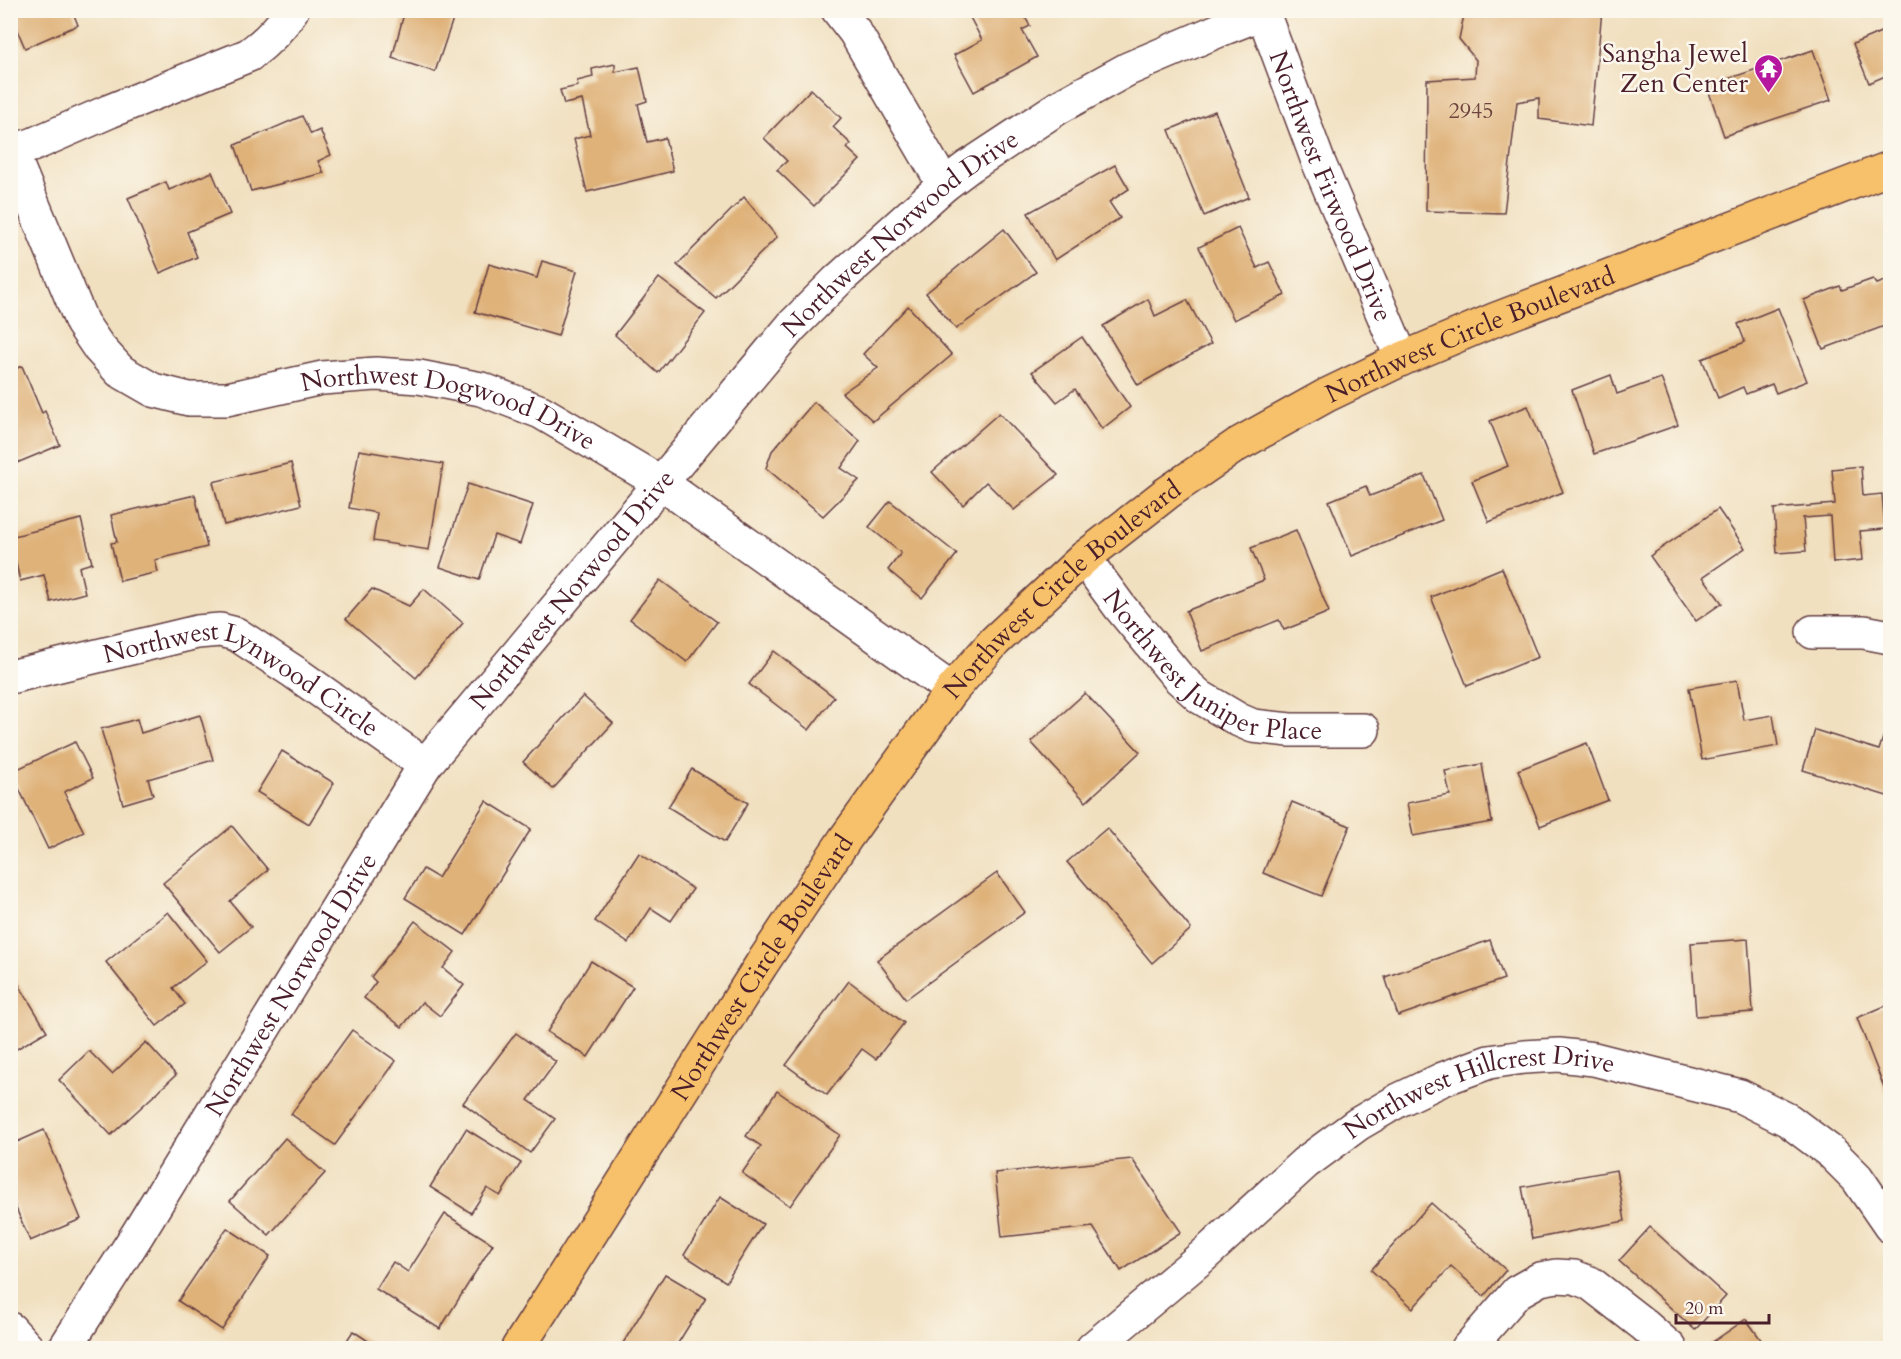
<svg xmlns="http://www.w3.org/2000/svg" width="1901" height="1359" viewBox="0 0 1901 1359" font-family="Cardo,serif">
	<style>
		.building { fill: #dfb27a }
		.lines { fill: none; stroke-linecap: round; stroke-linejoin: round }
		.minor-casing { stroke: #633c41; stroke-width: 36 }
		.major-casing { stroke: #633c41; stroke-width: 36 }
		.minor { stroke: #fff; stroke-width: 33 }
		.major { stroke: #f7c06b; stroke-width: 33 }
		.labels { text-anchor: middle; dominant-baseline: central; stroke-width: 5; stroke-linejoin: round; paint-order: stroke }
		.number-label { font-size: 22px; fill: #6f443f }
		.poi-label { font-size: 26px; fill: #4a1f2b; stroke: #fbf7ec; text-anchor: end }
		.street-label { font-size: 26px; fill: #4a1f2b; stroke: #fbf7ec }
	</style>
	<rect width="100%" height="100%" fill="#fbf7ec"/>
	<filter id="ink" filterUnits="userSpaceOnUse"><feTurbulence type="fractalNoise" baseFrequency=".0167" numOctaves="2"/><feDisplacementMap in="SourceGraphic" scale="12" xChannelSelector="R" yChannelSelector="G"/><feConvolveMatrix kernelMatrix="1 2 1 2 8 2 1 2 1" color-interpolation-filters="sRGB"/></filter>
	<filter id="wash" filterUnits="userSpaceOnUse"><feTurbulence type="fractalNoise" baseFrequency=".008" numOctaves="4" result="noise"/><feDisplacementMap in="SourceGraphic" scale="24" xChannelSelector="R" yChannelSelector="G"/><feGaussianBlur stdDeviation="1.35" result="paint"/><feColorMatrix in="noise" values="0 0 0 0 0 0 0 0 0 0 0 0 0 0 0 0 0 1.4 0 .05"/><feComposite in="paint" operator="in"/></filter>
	<g filter="url(#wash)">
		<rect width="100%" height="100%" fill="#f1e0c0"/>
		<g id="blocks">
			<!-- building -->
			<g class="building">
				<polygon points="14,10 72,10 78,25 25,48 10,13"/>
				<polygon points="405,10 456,10 435,72 392,58"/>
				<polygon points="966,10 1021,10 1030,26 1022,30 1037,57 974,92 954,55 982,40"/>
				<polygon points="1465,10 1602,10 1591,126 1539,119 1539,98 1517,102 1504,213 1426,211 1427,80 1475,77 1476,60 1459,39"/>
				<polygon points="1890,28 1890,74 1869,83 1853,44"/>
				<polygon points="1813,50 1831,100 1724,136 1707,86"/>
				<polygon points="615,64 615,72 639,67 647,101 638,104 647,142 665,138 673,171 587,192 574,139 590,135 582,100 564,104 560,90 578,86 577,81 593,77 592,69"/>
				<polygon points="811,89 841,118 833,127 851,144 847,148 860,160 814,206 777,170 787,161 764,138"/>
				<polygon points="1215,111 1249,197 1204,216 1169,130"/>
				<polygon points="302,116 311,134 320,130 331,155 318,161 324,173 251,191 235,145"/>
				<polygon points="1115,165 1129,189 1109,202 1120,218 1055,260 1028,213"/>
				<polygon points="212,172 230,214 187,232 197,257 160,273 128,198 166,182 169,190"/>
				<polygon points="744,197 777,237 716,298 677,265"/>
				<polygon points="1238,228 1257,268 1269,262 1285,295 1234,320 1199,247"/>
				<polygon points="1004,229 1036,272 956,329 926,293"/>
				<polygon points="542,261 577,271 558,336 475,312 489,264 537,278"/>
				<polygon points="659,278 705,313 658,373 615,335"/>
				<polygon points="1873,279 1877,284 1890,279 1890,324 1823,349 1804,300 1840,286 1842,290"/>
				<polygon points="1148,299 1155,316 1187,300 1211,344 1138,385 1103,326"/>
				<polygon points="908,306 952,355 873,421 842,393 878,368 863,354"/>
				<polygon points="1778,308 1807,381 1776,393 1772,384 1746,394 1743,387 1718,398 1702,359 1745,342 1738,324"/>
				<polygon points="1082,337 1130,407 1102,429 1075,389 1057,402 1032,372"/>
				<polygon points="22,366 42,413 45,411 60,445 12,465 10,461 10,371"/>
				<polygon points="1611,375 1617,394 1661,378 1678,425 1594,454 1572,390"/>
				<polygon points="814,402 860,441 841,468 859,480 823,516 766,468 772,451"/>
				<polygon points="1528,406 1563,492 1489,522 1472,481 1508,466 1490,421"/>
				<polygon points="999,413 1058,475 1014,510 986,482 963,505 932,472"/>
				<polygon points="359,450 443,464 429,550 373,541 377,513 349,508"/>
				<polygon points="291,463 301,505 224,525 213,482"/>
				<polygon points="1861,466 1863,496 1882,494 1885,529 1860,531 1863,560 1833,563 1830,516 1803,518 1806,551 1777,553 1774,509 1835,504 1832,469"/>
				<polygon points="1424,475 1442,520 1352,556 1329,501 1366,486 1370,496"/>
				<polygon points="468,484 533,505 520,544 494,535 479,580 440,567"/>
				<polygon points="195,495 207,547 155,560 158,572 120,581 111,543 117,542 111,515"/>
				<polygon points="890,501 957,554 922,598 888,570 901,553 869,527"/>
				<polygon points="1718,509 1745,548 1703,577 1722,603 1696,621 1650,556"/>
				<polygon points="81,519 92,563 79,567 85,593 51,602 44,575 20,581 10,537"/>
				<polygon points="1296,530 1329,612 1284,630 1279,620 1202,651 1186,611 1264,580 1251,548"/>
				<polygon points="1502,568 1538,657 1467,686 1431,597"/>
				<polygon points="660,580 717,622 687,662 630,619"/>
				<polygon points="372,589 409,606 424,589 463,623 416,678 346,619"/>
				<polygon points="774,651 834,697 809,730 749,684"/>
				<polygon points="1737,680 1744,720 1773,715 1778,746 1702,760 1689,688"/>
				<polygon points="1085,693 1140,752 1086,802 1031,742"/>
				<polygon points="583,696 613,723 553,789 523,762"/>
				<polygon points="200,715 213,760 148,779 153,795 123,804 101,729 137,719 141,733"/>
				<polygon points="1887,725 1890,726 1890,797 1803,770 1815,730 1879,750"/>
				<polygon points="75,742 93,778 64,792 84,832 48,849 11,772"/>
				<polygon points="1587,743 1608,800 1540,826 1518,770"/>
				<polygon points="282,751 334,783 309,824 257,792"/>
				<polygon points="1482,764 1492,822 1413,836 1407,803 1450,795 1445,771"/>
				<polygon points="692,769 748,803 725,842 668,807"/>
				<polygon points="486,801 531,829 465,935 405,898 423,869 438,878"/>
				<polygon points="1292,802 1350,826 1321,896 1263,873"/>
				<polygon points="232,826 268,870 230,901 251,927 220,952 163,883"/>
				<polygon points="1107,828 1191,929 1152,963 1067,862"/>
				<polygon points="639,853 693,889 671,921 651,908 628,943 595,921"/>
				<polygon points="997,873 1025,912 906,999 877,960"/>
				<polygon points="168,912 207,961 173,988 185,1004 157,1026 106,962"/>
				<polygon points="415,921 455,952 443,968 464,985 440,1016 422,1002 402,1027 364,998 376,982 371,977"/>
				<polygon points="1748,939 1753,1012 1696,1016 1691,943"/>
				<polygon points="1490,940 1504,979 1398,1016 1385,977"/>
				<polygon points="591,961 633,987 588,1057 547,1032"/>
				<polygon points="10,970 47,1031 10,1053"/>
				<polygon points="849,981 904,1023 876,1059 862,1049 827,1095 786,1065"/>
				<polygon points="1890,1004 1890,1093 1887,1095 1857,1018"/>
				<polygon points="352,1030 396,1061 335,1145 291,1114"/>
				<polygon points="516,1033 556,1062 528,1100 555,1119 530,1153 463,1103"/>
				<polygon points="146,1042 176,1075 111,1135 59,1080 89,1051 112,1074"/>
				<polygon points="777,1091 840,1135 790,1206 742,1173 761,1146 746,1136"/>
				<polygon points="466,1129 521,1163 500,1196 487,1188 471,1213 430,1187"/>
				<polygon points="44,1130 81,1219 30,1241 10,1194 10,1145"/>
				<polygon points="285,1138 325,1173 269,1235 230,1201"/>
				<polygon points="1132,1159 1181,1232 1121,1271 1093,1227 1002,1237 995,1173"/>
				<polygon points="1616,1170 1625,1221 1532,1239 1522,1187"/>
				<polygon points="720,1197 763,1224 726,1282 684,1255"/>
				<polygon points="1431,1203 1506,1270 1484,1296 1451,1266 1413,1308 1371,1270"/>
				<polygon points="445,1214 493,1244 440,1329 376,1289 393,1262 408,1272"/>
				<polygon points="1650,1227 1726,1296 1695,1330 1619,1261"/>
				<polygon points="227,1228 270,1256 222,1330 178,1301"/>
				<polygon points="665,1274 706,1298 675,1348 620,1348"/>
				<polygon points="1746,1319 1767,1348 1704,1348"/>
				<polygon points="353,1331 379,1348 342,1348"/>
			</g>
		</g>
	</g>
	<g filter="url(#ink)">
		<use href="#blocks" fill-opacity="0" stroke="#633c41" stroke-width="1.5"/>
		<g class="lines">
			<defs>
				<g id="minor">
					<polyline points="838,10 855,32 944,185"/>
					<path id="s1" d="M1262 10 1318 161 1402 359"/>
					<path d="M10 151 32 145 110 111 249 55C267 42 280 29 292 10"/>
					<path id="s2" d="M11 151 82 323 99 348 120 371 153 390 189 399H227L322 378 376 374 419 377 481 389 541 412 661 483 952 690"/>
					<path id="s3" d="M1084 558 1120 607 1178 677 1200 697 1239 720 1253 726 1290 730H1363"/>
					<polyline points="1813,632 1864,632 1890,637"/>
					<path id="s4" d="M10 677 197 632 220 630 236 634 294 672 425 765"/>
					<polyline points="10,1329 27,1348"/>
					<path id="s5" d="M65 1348 137 1235 425 765 792 326 837 281 944 185 968 167 1059 107 1128 69 1222 29 1263 13"/>
					<path id="s6" d="M1093 1348 1202 1257 1305 1163 1358 1124 1399 1100 1443 1079 1489 1062 1524 1057 1559 1055 1594 1059 1740 1096 1788 1120 1832 1153 1857 1178 1890 1226"/>
					<polyline points="1468,1348 1517,1292 1540,1279 1557,1276 1574,1277 1590,1283 1644,1325 1670,1348"/>
				</g>
				<g id="major">
					<path id="s7" d="M518 1348 761 965 845 839 952 690 995 641 1084 558 1167 493 1237 445 1327 395 1402 359 1494 320 1890 168"/>
				</g>
			</defs>
			<!-- minor casing -->
			<use href="#minor" class="minor-casing"/>
			<!-- major casing -->
			<use href="#major" class="major-casing"/>
			<!-- minor -->
			<use href="#minor" class="minor"/>
			<!-- major -->
			<use href="#major" class="major"/>
		</g>
	</g>
	<!-- icons -->
	<defs>
		<symbol id="temple-pin" viewBox="-11 -11 22 30"><path d="M0 17L-7.5 6A9.5 9.5 0 1 1 7.5 6Z" fill="#b5179e" stroke="#fbf7ec"/><path d="M0-6L5-2H3V0L6.5 2.5H4V6H1.5V3h-3V6H-4V2.5H-6.5L-3 0V-2H-5Z" fill="#fff"/></symbol>
	</defs>
	<g fill-rule="evenodd">
		<use href="#temple-pin" x="1752" y="52" width="33" height="45"/>
	</g>
	<g class="labels">
		<!-- number labels -->
		<g class="number-label">
			<text x="1471" y="111">2945</text>
		</g>
		<!-- poi labels -->
		<g class="poi-label">
			<text x="1748" y="53">Sangha Jewel<tspan x="1748" dy="30">Zen Center</tspan></text>
		</g>
		<!-- street labels -->
		<g class="street-label">
			<text stroke="none"><textPath href="#s1" startOffset="189">Northwest Firwood Drive</textPath></text>
			<text stroke="none"><textPath href="#s5" startOffset="1400">Northwest Norwood Drive</textPath></text>
			<text stroke="none"><textPath href="#s7" startOffset="1424">Northwest Circle Boulevard</textPath></text>
			<text stroke="none"><textPath href="#s2" startOffset="590">Northwest Dogwood Drive</textPath></text>
			<text stroke="none"><textPath href="#s5" startOffset="914">Northwest Norwood Drive</textPath></text>
			<text stroke="none"><textPath href="#s7" startOffset="938">Northwest Circle Boulevard</textPath></text>
			<text stroke="none"><textPath href="#s3" startOffset="177">Northwest Juniper Place</textPath></text>
			<text stroke="none"><textPath href="#s4" startOffset="249">Northwest Lynwood Circle</textPath></text>
			<text stroke="none"><textPath href="#s7" startOffset="452">Northwest Circle Boulevard</textPath></text>
			<text stroke="none"><textPath href="#s5" startOffset="428">Northwest Norwood Drive</textPath></text>
			<text stroke="none"><textPath href="#s6" startOffset="476">Northwest Hillcrest Drive</textPath></text>
		</g>
	</g>
	<!-- margin -->
	<rect width="1901" height="1359" fill="none" stroke="#fbf7ec" stroke-width="36"/>
	<!-- scale -->
	<path d="M1676 1314v9h93v-9" fill="none" stroke="#4a1f2b" stroke-width="3"/>
	<text x="1685" y="1314" font-size="18" fill="#4a1f2b" stroke="#fbf7ec" stroke-width="4.5" paint-order="stroke">20 m</text>
</svg>
